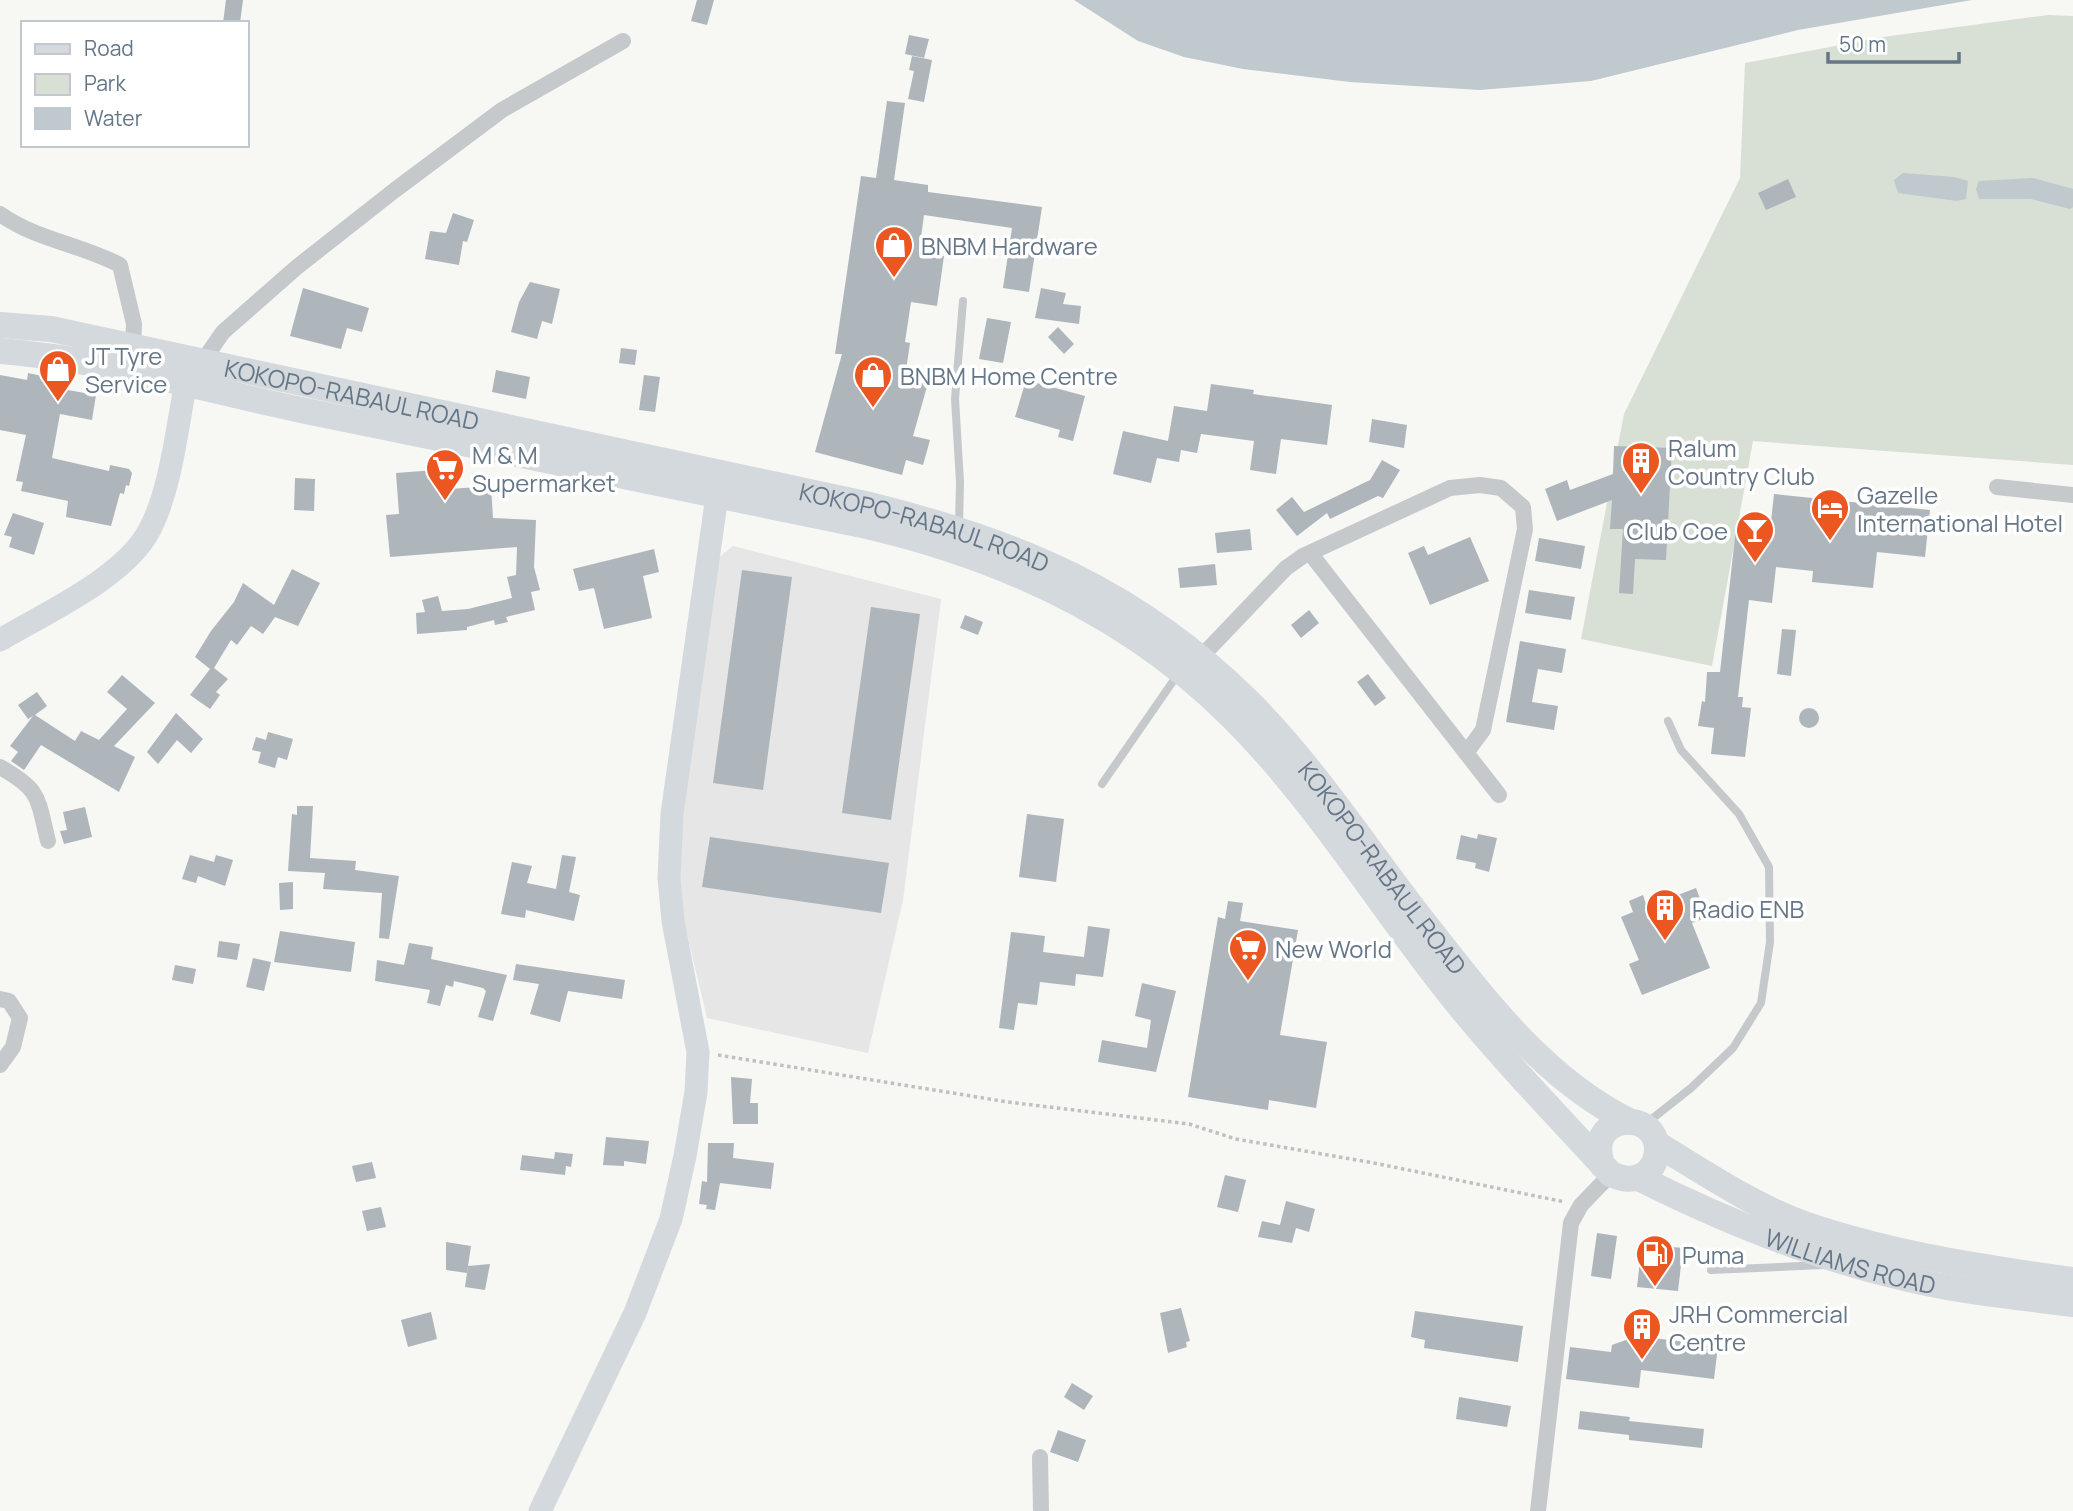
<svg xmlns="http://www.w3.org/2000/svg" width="2073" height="1511" viewBox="0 0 2073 1511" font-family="Manrope,sans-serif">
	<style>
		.built { fill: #e5e6e5 }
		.green { fill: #d8dfd5 }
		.water { fill: #bfc9ce }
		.building { fill: #aeb5bb }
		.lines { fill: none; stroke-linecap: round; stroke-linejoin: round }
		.path { stroke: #bec1c3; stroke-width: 3.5; stroke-dasharray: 3.5 3.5; stroke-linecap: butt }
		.lane { stroke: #c5c9cc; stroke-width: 8 }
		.street { stroke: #c5c9cc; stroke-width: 16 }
		.secondary { stroke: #d4d9dd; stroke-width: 23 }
		.primary { stroke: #d4d9dd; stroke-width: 26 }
		.labels { text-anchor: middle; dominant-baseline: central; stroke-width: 7; stroke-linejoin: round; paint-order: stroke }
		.poi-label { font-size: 24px; fill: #657687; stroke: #fff; text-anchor: start }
		.street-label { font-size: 24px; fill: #657687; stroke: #fff }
	</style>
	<rect width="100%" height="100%" fill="#f7f7f4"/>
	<!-- built -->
	<polygon class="built" points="733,546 941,599 903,900 868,1053 707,1018 683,917 671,837 717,559"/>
	<!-- green -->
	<polygon class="green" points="2048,15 2073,16 2073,465 1753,441 1712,666 1581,639 1624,414 1740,178 1745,63 1883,37"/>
	<!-- water -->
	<g class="water">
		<polygon points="1074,0 1972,0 1798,30 1591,81 1480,90 1350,82 1243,69 1184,57 1138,41"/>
		<polygon points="1903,173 1954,177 1968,181 1966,199 1957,201 1898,193 1894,180"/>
		<polygon points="2033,178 2073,189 2073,207 2070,209 2031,199 1979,199 1976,189 1979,181"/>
	</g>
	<!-- building -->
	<g class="building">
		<polygon points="226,0 243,0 240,23 223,23"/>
		<polygon points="697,0 714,0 707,25 691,21"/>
		<polygon points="909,35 929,39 924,58 905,54"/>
		<polygon points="912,56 932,60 924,102 908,99 914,71 909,70"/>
		<polygon points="887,101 905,103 894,180 928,185 928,192 1042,207 1029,292 1003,288 1012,228 924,215 919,252 944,256 937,306 911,302 905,342 910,343 905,377 928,383 913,436 930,440 923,465 906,460 902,475 815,452 842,354 835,354 861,176 876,178"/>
		<polygon points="1788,179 1796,197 1766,210 1758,193"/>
		<polygon points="453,213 474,220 467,242 463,241 459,265 425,259 430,231 446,233"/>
		<polygon points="530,282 560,289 552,324 542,321 537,339 511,332 519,302"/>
		<polygon points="303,288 369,308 362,332 347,328 341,349 290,336"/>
		<polygon points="1041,288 1066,293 1063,304 1081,306 1079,324 1035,318"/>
		<polygon points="987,318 1011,322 1003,363 979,359"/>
		<polygon points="1058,327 1074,344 1064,354 1048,337"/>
		<polygon points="621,348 637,350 635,365 619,363"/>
		<polygon points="496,370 530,377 526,399 492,392"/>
		<polygon points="28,373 47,377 45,386 96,395 92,420 60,414 52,458 109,471 110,465 129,469 132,473 129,486 126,485 124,494 120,493 111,526 66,517 68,501 21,491 23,482 16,481 26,435 0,430 0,375 27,380"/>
		<polygon points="644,375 660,377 655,412 639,410"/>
		<polygon points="1026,380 1085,396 1073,441 1058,437 1060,430 1015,417"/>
		<polygon points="1211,384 1254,390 1253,394 1332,405 1327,445 1281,439 1276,474 1250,470 1254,441 1201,434 1197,453 1181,450 1179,462 1157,458 1151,483 1113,474 1123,431 1168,441 1174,406 1207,411"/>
		<polygon points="1372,419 1407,425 1404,448 1369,442"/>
		<polygon points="1614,446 1672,448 1666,560 1635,559 1633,594 1619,593 1623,529 1610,529 1612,500 1557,521 1545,489 1567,480 1570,490 1613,474"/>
		<polygon points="1382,460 1400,470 1383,498 1378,496 1330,519 1327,513 1297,536 1276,510 1292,497 1304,512 1370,480"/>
		<polygon points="435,470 436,490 491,486 493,518 536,520 534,567 540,590 531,592 535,610 506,617 508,622 495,625 494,620 467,627 467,630 417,634 416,613 425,612 422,600 438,596 442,611 468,609 512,598 507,577 516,575 517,547 390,557 386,515 399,514 396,473"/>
		<polygon points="295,478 315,479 314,511 294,510"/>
		<polygon points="1774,494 1930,510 1925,557 1877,552 1873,588 1812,582 1813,571 1776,567 1772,603 1749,600 1738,697 1743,697 1742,707 1751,708 1745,757 1711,754 1714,728 1698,726 1702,701 1705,702 1707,672 1720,672 1736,528 1770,531"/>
		<polygon points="13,513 44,523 34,555 9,547 12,537 4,535"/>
		<polygon points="1250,529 1252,550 1217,553 1215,533"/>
		<polygon points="1470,537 1489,581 1430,605 1408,553 1424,546 1428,555"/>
		<polygon points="1539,538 1585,546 1581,569 1535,561"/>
		<polygon points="654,549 659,572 643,576 652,618 604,629 594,588 579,591 573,569"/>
		<polygon points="1215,564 1217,585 1180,588 1178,568"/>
		<polygon points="292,569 320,583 298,626 275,617 263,634 251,626 237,645 231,640 214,668 228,679 216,692 220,695 210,709 190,695 210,669 195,657 211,631 234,602 243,583 274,605"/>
		<polygon points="742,570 792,577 763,790 713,783"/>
		<polygon points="1529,590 1575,597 1571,620 1525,613"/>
		<polygon points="871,607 920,614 891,820 842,813"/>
		<polygon points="1309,610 1319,623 1301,638 1291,625"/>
		<polygon points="965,615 983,622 978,635 960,628"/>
		<polygon points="1782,629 1796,630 1791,676 1777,674"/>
		<polygon points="1520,641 1566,649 1562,673 1538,669 1532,702 1558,706 1554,730 1506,722"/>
		<polygon points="1368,674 1386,698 1375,706 1357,682"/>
		<polygon points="122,675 155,703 114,746 135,757 119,792 41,745 24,770 11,761 18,752 10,746 33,716 28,719 18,705 37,692 47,706 35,715 75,741 81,731 99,740 127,709 107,692"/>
		<circle cx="1809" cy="718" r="10"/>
		<polygon points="176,713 203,739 191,753 177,740 158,764 147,752"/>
		<polygon points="268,732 293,739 287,760 278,757 275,768 258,763 261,752 252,750 256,737 266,740"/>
		<polygon points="297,806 313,806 310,858 356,861 355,870 399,876 389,939 379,938 382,893 323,889 325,873 288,871 292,814 297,815"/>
		<polygon points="85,807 92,837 64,844 60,831 67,830 63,812"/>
		<polygon points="1027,814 1064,819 1056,882 1019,877"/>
		<polygon points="1478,834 1497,838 1489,872 1475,868 1476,863 1456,859 1461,835 1477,839"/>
		<polygon points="710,837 889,863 881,913 702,887"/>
		<polygon points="190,855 214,862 216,855 233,860 225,886 198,876 196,883 182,879"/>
		<polygon points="562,855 576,857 569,892 580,895 574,921 526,910 525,918 501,914 512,862 532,866 527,883 556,889"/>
		<polygon points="293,882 293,909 280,910 279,883"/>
		<polygon points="1696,888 1707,917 1692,923 1710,968 1642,995 1629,964 1639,960 1621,917 1633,912 1629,901 1643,895 1647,907"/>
		<polygon points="1228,901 1243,903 1240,921 1298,930 1280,1035 1327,1042 1316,1108 1269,1100 1268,1110 1188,1097 1218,917 1225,919"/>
		<polygon points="1088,926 1110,929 1103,977 1076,974 1075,986 1040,982 1037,1005 1018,1003 1014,1030 999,1028 1011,932 1045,936 1043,952 1084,957"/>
		<polygon points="280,931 355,942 351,972 274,962"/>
		<polygon points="219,941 240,944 237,960 217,957"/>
		<polygon points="409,943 433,947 431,959 507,975 493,1021 478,1017 486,991 483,988 454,981 453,987 446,985 440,1006 427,1003 430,990 375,981 377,960 404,965"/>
		<polygon points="253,958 271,962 264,991 246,987"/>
		<polygon points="516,964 625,980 622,999 568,991 560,1022 530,1014 539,984 513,980"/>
		<polygon points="175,965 196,969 193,984 172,980"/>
		<polygon points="1142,983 1176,991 1156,1072 1098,1062 1102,1040 1147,1048 1151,1020 1135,1016"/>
		<polygon points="731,1077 752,1079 750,1103 758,1103 758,1124 733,1124"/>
		<polygon points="606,1137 649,1141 646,1164 624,1161 624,1166 603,1165"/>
		<polygon points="708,1143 734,1143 733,1158 774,1163 771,1189 720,1183 715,1210 706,1209 707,1205 699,1204 702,1181 707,1182"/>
		<polygon points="555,1152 573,1154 571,1167 566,1166 565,1175 520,1170 522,1155 554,1159"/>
		<polygon points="372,1162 376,1178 356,1182 352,1166"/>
		<polygon points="1225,1175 1246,1180 1238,1212 1217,1207"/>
		<polygon points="1286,1201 1315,1209 1309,1232 1296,1228 1292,1243 1258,1237 1262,1221 1280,1225"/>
		<polygon points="381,1207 386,1227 367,1231 362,1211"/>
		<polygon points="1597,1233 1617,1236 1611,1279 1591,1276"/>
		<polygon points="446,1242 471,1246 467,1273 446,1270"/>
		<polygon points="1642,1244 1683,1248 1678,1291 1637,1287"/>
		<polygon points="490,1264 485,1290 465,1287 468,1266"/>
		<polygon points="1181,1308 1190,1341 1186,1342 1187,1347 1168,1353 1160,1313"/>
		<polygon points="1415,1311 1523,1326 1518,1362 1424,1348 1425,1340 1411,1337"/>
		<polygon points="431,1312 437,1339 408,1347 401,1320"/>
		<polygon points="1637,1336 1718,1346 1714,1379 1641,1370 1639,1388 1566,1379 1570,1347 1611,1352 1612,1345"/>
		<polygon points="1072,1383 1093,1396 1084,1410 1064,1397"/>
		<polygon points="1459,1397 1511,1406 1507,1427 1456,1419"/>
		<polygon points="1580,1411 1630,1417 1629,1421 1704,1429 1702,1448 1629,1440 1629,1435 1578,1429"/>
		<polygon points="1058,1430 1086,1440 1078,1462 1050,1452"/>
	</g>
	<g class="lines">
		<!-- path -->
		<polyline class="path" points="718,1055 1008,1102 1189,1124 1236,1139 1374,1163 1565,1202"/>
		<!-- lane -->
		<g class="lane">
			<polyline points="959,525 960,482 955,399 963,301"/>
			<polyline points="1102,784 1178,674"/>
			<polyline points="1648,1122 1691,1088 1733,1048 1761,1003 1770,942 1769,867 1739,814 1681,750 1668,721"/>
			<polyline points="1711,1270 1823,1265"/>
		</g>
		<!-- street -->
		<g class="street">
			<path d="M0 214C37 240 80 244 120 265L134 324 133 347"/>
			<polyline points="203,361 223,332 297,267 395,190 502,110 623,41"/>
			<polyline points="1997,487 2073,495"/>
			<polyline points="1310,553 1499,795"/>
			<polyline points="1201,657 1286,568 1303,556 1450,488 1480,485 1501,488 1523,507 1525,529 1483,730 1466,753"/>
			<path d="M0 767C41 790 37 797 48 841"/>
			<polyline points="0,999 9,1001 20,1018 13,1047 0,1065"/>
			<polyline points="1040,1457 1041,1511"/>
			<polyline points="1538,1511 1571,1223 1581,1205 1611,1174"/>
		</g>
		<!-- secondary -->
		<g class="secondary">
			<path d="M0 640C45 613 126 577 150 529 171 489 177 427 186 382"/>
			<polyline points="540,1511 635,1313 671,1219 685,1156 696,1092 698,1052 673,921 669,878 672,814 717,496"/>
		</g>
		<!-- primary -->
		<g class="primary">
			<path id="s1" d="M0 325 51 329 870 505C1019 542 1138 592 1249 702 1314 767 1366 848 1423 921 1482 996 1542 1078 1629 1121"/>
			<path d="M0 351C103 359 201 389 301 410 490 448 679 488 867 526 1005 558 1131 616 1233 718 1315 800 1377 902 1449 993 1500 1057 1556 1114 1611 1174 1658 1197 1675 1129 1633 1122 1625 1121 1615 1123 1608 1129 1597 1139 1598 1152 1602 1165"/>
			<path d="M1657 1144C1705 1173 1753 1206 1807 1225 1893 1254 1983 1268 2073 1280"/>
			<path id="s2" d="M1639 1178C1725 1221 1814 1258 1909 1279 1963 1292 2018 1297 2073 1304"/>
		</g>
	</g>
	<!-- icons -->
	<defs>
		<symbol id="shop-pin" viewBox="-11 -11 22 30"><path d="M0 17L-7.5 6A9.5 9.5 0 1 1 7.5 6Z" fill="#ec5620" stroke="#fff"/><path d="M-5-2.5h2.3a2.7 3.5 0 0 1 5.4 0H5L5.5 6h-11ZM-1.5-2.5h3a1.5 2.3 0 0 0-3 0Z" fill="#fff"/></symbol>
		<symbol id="building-pin" viewBox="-11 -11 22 30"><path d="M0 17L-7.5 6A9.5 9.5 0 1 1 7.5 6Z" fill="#ec5620" stroke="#fff"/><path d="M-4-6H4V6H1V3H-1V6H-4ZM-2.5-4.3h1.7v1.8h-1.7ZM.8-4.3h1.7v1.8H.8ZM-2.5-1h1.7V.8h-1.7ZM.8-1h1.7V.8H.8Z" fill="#fff"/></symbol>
		<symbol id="supermarket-pin" viewBox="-11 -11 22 30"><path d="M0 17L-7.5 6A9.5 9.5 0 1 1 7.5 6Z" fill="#ec5620" stroke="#fff"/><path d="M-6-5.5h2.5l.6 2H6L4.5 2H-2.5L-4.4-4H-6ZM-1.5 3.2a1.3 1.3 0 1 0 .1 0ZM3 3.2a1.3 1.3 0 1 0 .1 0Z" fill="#fff"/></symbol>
		<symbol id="hotel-pin" viewBox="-11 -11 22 30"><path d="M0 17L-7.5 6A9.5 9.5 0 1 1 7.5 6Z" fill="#ec5620" stroke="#fff"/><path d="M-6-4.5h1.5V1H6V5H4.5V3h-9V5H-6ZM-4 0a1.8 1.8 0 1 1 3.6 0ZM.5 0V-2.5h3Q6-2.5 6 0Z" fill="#fff"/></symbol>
		<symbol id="bar-pin" viewBox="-11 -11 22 30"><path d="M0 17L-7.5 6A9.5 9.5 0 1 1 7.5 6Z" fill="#ec5620" stroke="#fff"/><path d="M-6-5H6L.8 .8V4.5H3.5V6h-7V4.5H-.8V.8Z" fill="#fff"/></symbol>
		<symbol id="fuel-pin" viewBox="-11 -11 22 30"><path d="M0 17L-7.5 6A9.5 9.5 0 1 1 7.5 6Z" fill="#ec5620" stroke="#fff"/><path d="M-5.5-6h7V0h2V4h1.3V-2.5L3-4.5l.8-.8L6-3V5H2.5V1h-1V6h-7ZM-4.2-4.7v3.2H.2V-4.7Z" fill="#fff"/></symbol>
	</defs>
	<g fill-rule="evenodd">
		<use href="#shop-pin" x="872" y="223" width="44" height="60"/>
		<use href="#shop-pin" x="36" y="347" width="44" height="60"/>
		<use href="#shop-pin" x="851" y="353" width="44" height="60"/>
		<use href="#building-pin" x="1619" y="439" width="44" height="60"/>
		<use href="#supermarket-pin" x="423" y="446" width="44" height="60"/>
		<use href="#hotel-pin" x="1808" y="486" width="44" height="60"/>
		<use href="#bar-pin" x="1733" y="508" width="44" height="60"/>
		<use href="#building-pin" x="1643" y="886" width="44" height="60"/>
		<use href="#supermarket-pin" x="1226" y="926" width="44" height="60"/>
		<use href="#fuel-pin" x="1633" y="1232" width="44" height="60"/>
		<use href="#building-pin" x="1620" y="1305" width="44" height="60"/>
	</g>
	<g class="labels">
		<!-- poi labels -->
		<g class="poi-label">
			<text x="921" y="245">BNBM Hardware</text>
			<text x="85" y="355">JT Tyre<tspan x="85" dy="28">Service</tspan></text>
			<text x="900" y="375">BNBM Home Centre</text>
			<text x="1668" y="447">Ralum<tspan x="1668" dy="28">Country Club</tspan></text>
			<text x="472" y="454">M &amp; M<tspan x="472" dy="28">Supermarket</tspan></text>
			<text x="1857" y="494">Gazelle<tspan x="1857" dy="28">International Hotel</tspan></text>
			<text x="1728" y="530" text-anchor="end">Club Coe</text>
			<text x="1692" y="908">Radio ENB</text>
			<text x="1275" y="948">New World</text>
			<text x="1682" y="1254">Puma</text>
			<text x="1669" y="1313">JRH Commercial<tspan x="1669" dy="28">Centre</tspan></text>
		</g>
		<!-- street labels -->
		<g class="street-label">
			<text stroke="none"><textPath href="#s1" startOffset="359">KOKOPO-RABAUL ROAD</textPath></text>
			<text stroke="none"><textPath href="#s1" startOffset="947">KOKOPO-RABAUL ROAD</textPath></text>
			<text stroke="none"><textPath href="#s1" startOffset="1535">KOKOPO-RABAUL ROAD</textPath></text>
			<text stroke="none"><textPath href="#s2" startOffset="228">WILLIAMS ROAD</textPath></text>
		</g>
	</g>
	<!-- legend -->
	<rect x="21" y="21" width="228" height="126" fill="#ffffff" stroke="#c1c8cf" stroke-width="2"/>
	<rect x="35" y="44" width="35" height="10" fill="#d4d9dd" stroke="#c1c8cf" stroke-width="2"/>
	<text x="84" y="56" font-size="21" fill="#657687">Road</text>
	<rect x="35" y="74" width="35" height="21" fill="#d8dfd5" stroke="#c1c8cf" stroke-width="2"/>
	<text x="84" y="91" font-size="21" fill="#657687">Park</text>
	<rect x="35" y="108" width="35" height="21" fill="#bfc9ce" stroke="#c1c8cf" stroke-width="2"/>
	<text x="84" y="126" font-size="21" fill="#657687">Water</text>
	<!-- scale -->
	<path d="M1828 52v10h131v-10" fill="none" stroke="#657687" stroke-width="3.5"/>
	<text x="1839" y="52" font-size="21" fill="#657687" stroke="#ffffff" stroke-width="5" paint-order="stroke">50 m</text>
</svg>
